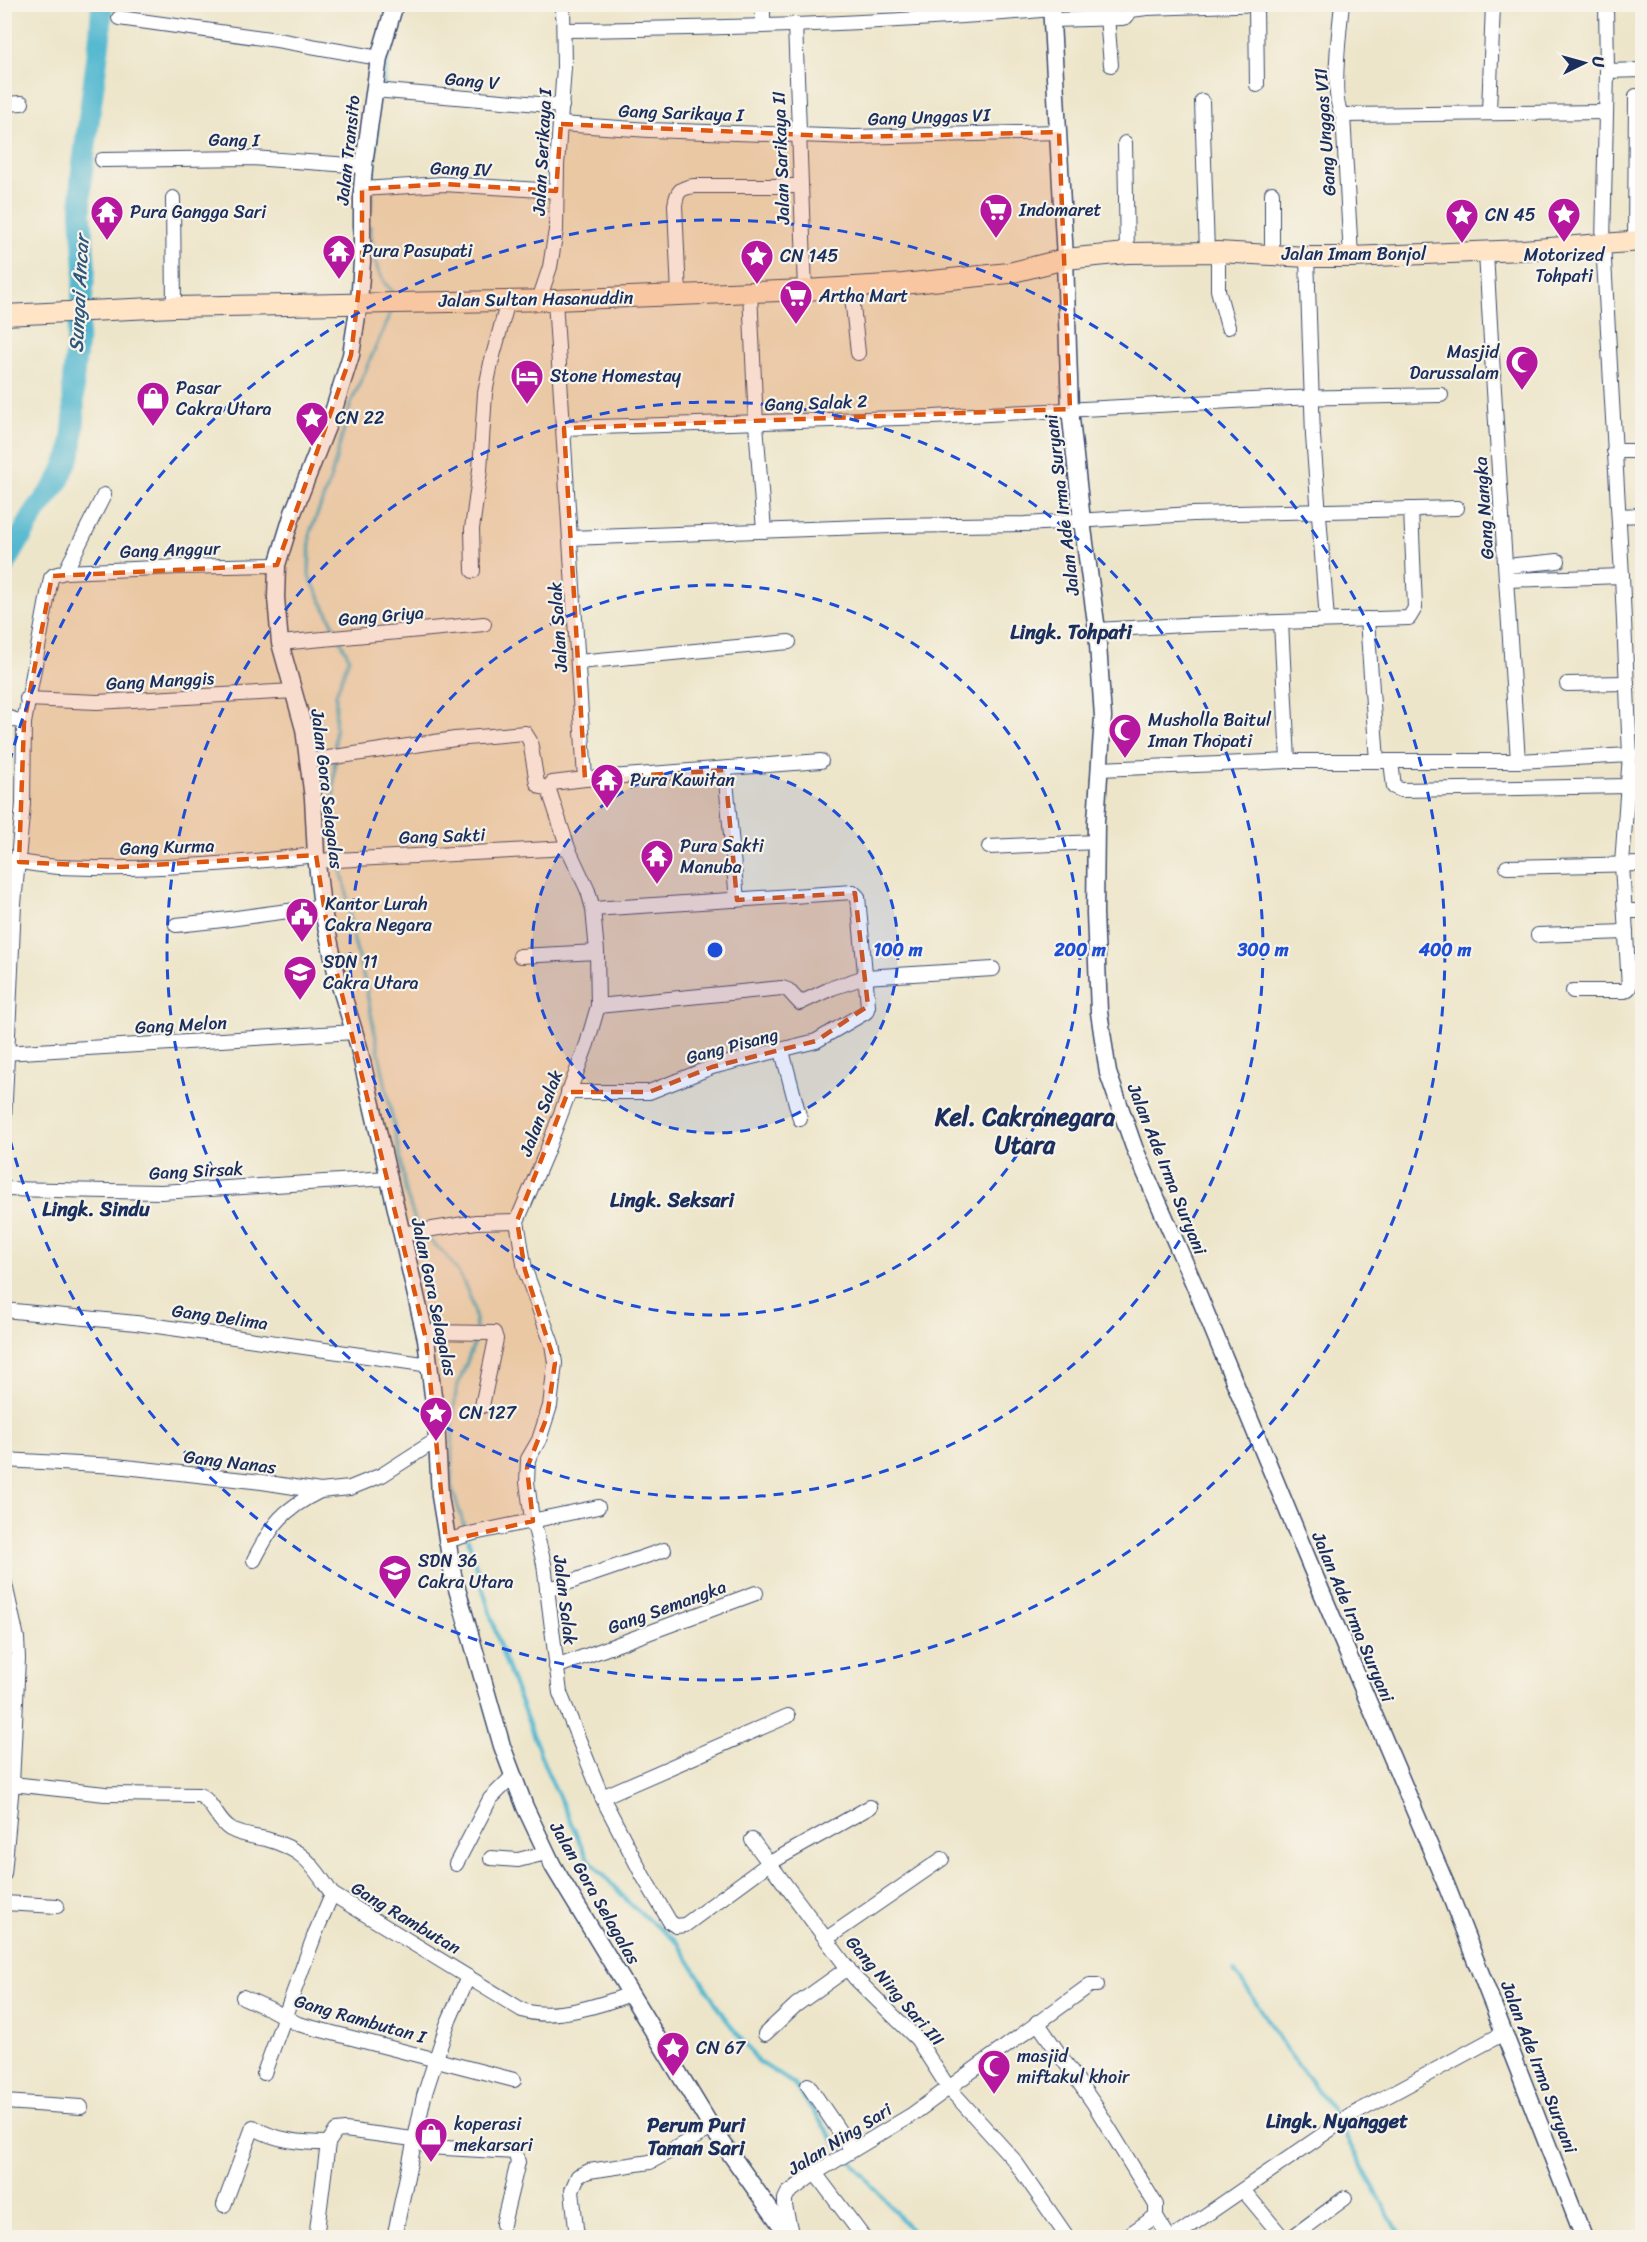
<svg xmlns="http://www.w3.org/2000/svg" width="1647" height="2242" viewBox="0 0 1647 2242" font-family="Sriracha,sans-serif">
	<style>
		.lines { fill: none; stroke-linecap: round; stroke-linejoin: round }
		.stream { stroke: #52b8d0; stroke-width: 4 }
		.river { stroke: #52b8d0; stroke-width: 22 }
		.minor-casing { stroke: #3a4a6e; stroke-width: 16 }
		.tertiary-casing { stroke: #3a4a6e; stroke-width: 19 }
		.secondary-casing { stroke: #3a4a6e; stroke-width: 22 }
		.minor { stroke: #fff; stroke-width: 14 }
		.tertiary { stroke: #fff; stroke-width: 16 }
		.secondary { stroke: #ffe4c6; stroke-width: 20 }
		.marked { fill: #de5710; fill-opacity: 0.2; stroke: #de5710; stroke-width: 4.5; stroke-dasharray: 12 8; stroke-linejoin: round }
		.ring { fill: none; stroke: #1d4ed8; stroke-width: 3; stroke-dasharray: 10 8 }
		.labels { text-anchor: middle; dominant-baseline: central; stroke-width: 4.5; stroke-linejoin: round; paint-order: stroke }
		.street-label { font-size: 18px; fill: #1b2f5e; stroke: #f7f3e8 }
		.poi-label { font-size: 18px; fill: #1b2f5e; stroke: #f7f3e8; text-anchor: start }
		.water-label { font-size: 20px; font-style: italic; fill: #2c5880; stroke: #f7f3e8 }
		.neighbourhood-label { font-size: 20px; font-weight: bold; fill: #1b2f5e; stroke: #f7f3e8 }
		.district-label { font-size: 24px; font-weight: bold; fill: #1b2f5e; stroke: #f7f3e8 }
		.centre { fill: #1d4ed8; stroke: #f7f3e8; stroke-width: 3 }
		.ring-label { font-size: 18px; text-anchor: middle; font-weight: bold; fill: #1d4ed8; stroke: #f7f3e8; stroke-width: 4.5; stroke-linejoin: round; paint-order: stroke }
	</style>
	<rect width="100%" height="100%" fill="#f7f3e8"/>
	<filter id="ink" filterUnits="userSpaceOnUse"><feTurbulence type="fractalNoise" baseFrequency=".0167" numOctaves="2"/><feDisplacementMap in="SourceGraphic" scale="12" xChannelSelector="R" yChannelSelector="G"/><feConvolveMatrix kernelMatrix="1 2 1 2 8 2 1 2 1" color-interpolation-filters="sRGB"/></filter>
	<filter id="wash" filterUnits="userSpaceOnUse"><feTurbulence type="fractalNoise" baseFrequency=".008" numOctaves="4" result="noise"/><feDisplacementMap in="SourceGraphic" scale="24" xChannelSelector="R" yChannelSelector="G"/><feGaussianBlur stdDeviation="1.35" result="paint"/><feColorMatrix in="noise" values="0 0 0 0 0 0 0 0 0 0 0 0 0 0 0 0 0 1.4 0 .05"/><feComposite in="paint" operator="in"/></filter>
	<g filter="url(#wash)">
		<rect width="100%" height="100%" fill="#ede5c9"/>
		<g class="lines">
			<!-- stream -->
			<g class="stream">
				<polyline points="383,89 388,55"/>
				<polyline points="372,184 377,129"/>
				<polyline points="370,211 372,192"/>
				<path d="M370 227C372 248 375 277 392 291L391 296"/>
				<polyline points="338,634 309,576 310,533 330,481 351,403 389,317 390,309"/>
				<polyline points="338,857 333,835 336,694 349,658 341,641"/>
				<polyline points="340,864 347,894 352,933 364,979 398,1146 406,1193 418,1229"/>
				<path d="M422 1235C429 1240 438 1246 444 1253 462 1274 475 1301 476 1328"/>
				<polyline points="466,1532 451,1485 453,1419 456,1390 477,1336"/>
				<polyline points="468,1539 502,1653 546,1769 587,1857 632,1906 678,1943 725,2018 758,2061 794,2084 837,2145 918,2238"/>
				<polyline points="1234,1971 1250,1993 1285,2048 1332,2109 1337,2121 1402,2238"/>
			</g>
			<!-- river -->
			<polyline class="river" points="4,566 36,511 58,482 71,452 74,419 73,380 85,269 81,214 81,179 100,36 102,4"/>
		</g>
	</g>
	<g filter="url(#ink)">
		<g class="lines">
			<defs>
				<g id="minor">
					<path d="M1342 4C1340 24 1330 104 1343 115L1351 257"/>
					<polyline points="1256,5 1257,85"/>
					<polyline points="1107,17 1111,65"/>
					<polyline points="119,18 277,40 379,58"/>
					<polyline points="1052,20 1122,18 1126,17 1131,10 1147,8 1264,4"/>
					<polyline points="795,24 805,290"/>
					<polyline points="763,25 763,4"/>
					<path d="M564 30C726 28 890 24 1051 9"/>
					<polyline points="1607,71 1642,70"/>
					<polyline points="374,90 562,106"/>
					<polyline points="1202,101 1207,252"/>
					<polyline points="4,104 22,103"/>
					<polyline points="1489,112 1493,4"/>
					<polyline points="1343,115 1606,112"/>
					<polyline points="561,124 649,130 854,137 1059,132"/>
					<polyline points="1125,143 1127,253"/>
					<polyline points="102,160 252,158 364,166"/>
					<polyline points="362,189 443,184 556,191"/>
					<polyline points="173,198 174,307"/>
					<polyline points="1635,241 1636,96"/>
					<polyline points="1218,252 1218,290 1228,327"/>
					<path d="M1486 252C1495 422 1507 591 1518 761"/>
					<polyline points="1272,254 1272,193"/>
					<polyline points="1307,257 1313,436 1327,620"/>
					<polyline points="851,287 858,353"/>
					<polyline points="750,292 756,424 764,531"/>
					<path d="M679 295 675 205C677 191 680 188 694 186H800"/>
					<polyline points="539,300 550,267 556,230 557,166 564,67 563,4"/>
					<polyline points="555,300 585,779 552,783 549,790 568,848 588,891 593,909 597,952 598,1006 587,1044 546,1153 517,1221 525,1270 552,1344 555,1363 550,1406 539,1440 528,1459 527,1482 531,1512 544,1564 560,1693 602,1797 643,1876 670,1922 676,1926 685,1925 768,1864 870,1807"/>
					<polyline points="564,428 933,417 1290,398 1441,395"/>
					<polyline points="1614,451 1642,451"/>
					<polyline points="1619,516 1642,515"/>
					<polyline points="570,538 890,526 1025,524 1193,514 1457,508"/>
					<polyline points="1506,566 1558,561"/>
					<polyline points="473,571 472,529 480,470 485,393 491,363 508,301"/>
					<polyline points="65,572 179,567 277,565"/>
					<polyline points="1507,580 1622,576"/>
					<polyline points="1367,619 1377,761"/>
					<polyline points="1281,622 1288,761"/>
					<polyline points="1097,630 1184,625 1409,618 1415,608 1411,509"/>
					<polyline points="280,643 484,624"/>
					<polyline points="578,662 789,642"/>
					<polyline points="1567,684 1627,683"/>
					<polyline points="27,699 97,702 294,691"/>
					<polyline points="4,716 24,723"/>
					<polyline points="308,761 455,739 525,733 530,741 537,783 541,787 549,787"/>
					<polyline points="1391,761 1394,787 1401,790 1628,786"/>
					<polyline points="1100,769 1288,761 1518,761 1630,755"/>
					<polyline points="725,770 737,900"/>
					<polyline points="585,779 821,761"/>
					<polyline points="989,847 1096,842"/>
					<path d="M4 860C23 862 41 866 59 867 144 871 231 864 316 855"/>
					<polyline points="317,861 568,848"/>
					<polyline points="1507,867 1642,864"/>
					<polyline points="1625,911 1642,911"/>
					<path d="M176 925C225 921 273 912 322 907"/>
					<polyline points="1538,935 1626,932"/>
					<polyline points="520,956 597,952"/>
					<polyline points="1573,991 1625,991 1629,988 1622,864 1630,755 1622,576 1603,243 1607,71 1606,4"/>
					<polyline points="598,1006 782,988 788,990 800,1003 832,988 865,977 993,969"/>
					<polyline points="782,1051 800,1119"/>
					<polyline points="4,1053 355,1032"/>
					<polyline points="568,1092 649,1092 712,1067 816,1041 866,1012 868,1006 858,897 853,892 593,909"/>
					<polyline points="4,1121 14,904 23,804 24,723 51,578 54,575 65,572 104,495"/>
					<polyline points="4,1189 161,1192 389,1178"/>
					<polyline points="402,1234 476,1222 517,1221"/>
					<polyline points="4,1310 136,1323 430,1365"/>
					<polyline points="425,1332 494,1333 496,1339 482,1406"/>
					<polyline points="4,1460 116,1466 262,1482 320,1491 350,1488 382,1475 438,1439"/>
					<polyline points="446,1541 474,1533 598,1507"/>
					<path d="M254 1560C273 1523 282 1510 320 1491"/>
					<polyline points="4,1580 17,1638 18,1659 12,1784 4,1874"/>
					<polyline points="547,1590 664,1550"/>
					<polyline points="556,1667 756,1593"/>
					<path d="M12 1784 105 1794 199 1795C213 1801 216 1820 230 1829 240 1835 255 1837 266 1839 303 1849 312 1864 332 1894L522 2010C552 2021 602 2005 630 1994"/>
					<polyline points="602,1797 788,1716"/>
					<polyline points="752,1840 855,1978 917,2039 948,2087 1014,2160 1068,2238"/>
					<polyline points="491,1858 518,1860 546,1853"/>
					<polyline points="456,1864 490,1799 513,1776"/>
					<polyline points="4,1903 57,1906"/>
					<polyline points="826,1939 942,1859"/>
					<polyline points="243,1997 270,2009 298,2024 514,2080"/>
					<polyline points="1037,2022 1094,2104 1156,2205 1156,2216 1124,2238"/>
					<polyline points="765,2034 796,2005 848,1968"/>
					<polyline points="264,2073 315,1934 332,1894"/>
					<polyline points="808,2085 852,2150"/>
					<polyline points="4,2102 81,2107"/>
					<polyline points="815,2173 864,2238"/>
					<polyline points="1243,2190 1283,2238"/>
					<path d="M224 2205 253 2127C275 2141 303 2143 328 2143L336 2131 345 2130 413 2139 428 2147 515 2152 518 2162 503 2224"/>
					<polyline points="1156,2216 1168,2236 1174,2237 1350,2116 1504,2033"/>
					<polyline points="316,2238 328,2143"/>
					<polyline points="394,2238 424,2096 447,2025 468,1977"/>
					<polyline points="577,2238 572,2190 578,2176 589,2171 650,2162 712,2128"/>
					<polyline points="792,2238 785,2206 785,2199 788,2193 815,2173 913,2114 1090,1985 1097,1985"/>
					<polyline points="1291,2238 1345,2198"/>
				</g>
				<g id="tertiary">
					<polyline points="395,4 379,58 365,157 362,189 362,262 359,303 351,355 334,409 293,513 277,565 276,598 280,643 304,729 313,798 316,855 322,907 337,976 358,1044 426,1339 436,1420 440,1496 453,1575 502,1746 525,1807 553,1866 712,2128 790,2238"/>
					<polyline points="1051,4 1065,259 1070,409 1082,521 1097,630 1103,717 1096,821 1095,913 1099,1012 1108,1073 1134,1147 1194,1284 1311,1567 1447,1887 1584,2238"/>
				</g>
				<polyline id="secondary" points="4,315 174,307 555,300 805,290 903,284 1009,273 1065,259 1127,253 1218,252 1307,257 1351,257 1523,250 1642,241"/>
			</defs>
			<!-- minor casing -->
			<use href="#minor" class="minor-casing"/>
			<!-- tertiary casing -->
			<use href="#tertiary" class="tertiary-casing"/>
			<!-- secondary casing -->
			<use href="#secondary" class="secondary-casing"/>
			<!-- minor -->
			<use href="#minor" class="minor"/>
			<!-- tertiary -->
			<use href="#tertiary" class="tertiary"/>
			<!-- secondary -->
			<use href="#secondary" class="secondary"/>
		</g>
	</g>
	<!-- marked area -->
	<path class="marked" d="M561 124 854 137 1059 132 1070 409 564 428 585 779 725 770 737 900 855 893 868 1006 816 1041 712 1067 649 1092H568L517 1221 525 1270 555 1363 547 1417 527 1468 533 1521 446 1541 426 1339 330 945 316 855 120 867 19 862 24 723 52 576 277 565 351 355 362 262V189L443 184 556 191Z"/>
	<!-- distance rings -->
	<circle cx="715" cy="950" r="183" fill="#1d4ed8" fill-opacity=".12"/>
	<g class="ring">
		<circle cx="715" cy="950" r="183"/>
		<circle cx="715" cy="950" r="365"/>
		<circle cx="715" cy="950" r="548"/>
		<path d="M5 780A730 730 0 1 1 5 1120"/>
	</g>
	<!-- icons -->
	<defs>
		<symbol id="supermarket-pin" viewBox="-11 -11 22 30"><path d="M0 17L-7.5 6A9.5 9.5 0 1 1 7.5 6Z" fill="#b5179e" stroke="#f7f3e8"/><path d="M-6-5.5h2.5l.6 2H6L4.5 2H-2.5L-4.4-4H-6ZM-1.5 3.2a1.3 1.3 0 1 0 .1 0ZM3 3.2a1.3 1.3 0 1 0 .1 0Z" fill="#fff"/></symbol>
		<symbol id="temple-pin" viewBox="-11 -11 22 30"><path d="M0 17L-7.5 6A9.5 9.5 0 1 1 7.5 6Z" fill="#b5179e" stroke="#f7f3e8"/><path d="M0-6L5-2H3V0L6.5 2.5H4V6H1.5V3h-3V6H-4V2.5H-6.5L-3 0V-2H-5Z" fill="#fff"/></symbol>
		<symbol id="sight-pin" viewBox="-11 -11 22 30"><path d="M0 17L-7.5 6A9.5 9.5 0 1 1 7.5 6Z" fill="#b5179e" stroke="#f7f3e8"/><path d="M0-6L1.8-2.2L6-1.7L2.9 1.2L3.7 5.4L0 3.3L-3.7 5.4L-2.9 1.2L-6-1.7L-1.8-2.2Z" fill="#fff"/></symbol>
		<symbol id="mosque-pin" viewBox="-11 -11 22 30"><path d="M0 17L-7.5 6A9.5 9.5 0 1 1 7.5 6Z" fill="#b5179e" stroke="#f7f3e8"/><path d="M3.5-4.9A6 6 0 1 0 3.5 4.9A5 5 0 1 1 3.5-4.9Z" fill="#fff"/></symbol>
		<symbol id="hotel-pin" viewBox="-11 -11 22 30"><path d="M0 17L-7.5 6A9.5 9.5 0 1 1 7.5 6Z" fill="#b5179e" stroke="#f7f3e8"/><path d="M-6-4.5h1.5V1H6V5H4.5V3h-9V5H-6ZM-4 0a1.8 1.8 0 1 1 3.6 0ZM.5 0V-2.5h3Q6-2.5 6 0Z" fill="#fff"/></symbol>
		<symbol id="shop-pin" viewBox="-11 -11 22 30"><path d="M0 17L-7.5 6A9.5 9.5 0 1 1 7.5 6Z" fill="#b5179e" stroke="#f7f3e8"/><path d="M-5-2.5h2.3a2.7 3.5 0 0 1 5.4 0H5L5.5 6h-11ZM-1.5-2.5h3a1.5 2.3 0 0 0-3 0Z" fill="#fff"/></symbol>
		<symbol id="civic-pin" viewBox="-11 -11 22 30"><path d="M0 17L-7.5 6A9.5 9.5 0 1 1 7.5 6Z" fill="#b5179e" stroke="#f7f3e8"/><path d="M-.6-6.5H3V-4.5H.6V-3L4-1V1h2V6H-6V1h2V-1L-.6-3ZM-1.2 2.5V6h2.4V2.5Z" fill="#fff"/></symbol>
		<symbol id="school-pin" viewBox="-11 -11 22 30"><path d="M0 17L-7.5 6A9.5 9.5 0 1 1 7.5 6Z" fill="#b5179e" stroke="#f7f3e8"/><path d="M0-5L7-2L0 1L-7-2ZM-4 1L0 2.5L4 1V4Q0 6-4 4Z" fill="#fff"/></symbol>
	</defs>
	<g fill-rule="evenodd">
		<use href="#supermarket-pin" x="977" y="191" width="38" height="52"/>
		<use href="#temple-pin" x="88" y="193" width="38" height="52"/>
		<use href="#sight-pin" x="1545" y="195" width="38" height="52"/>
		<use href="#sight-pin" x="1443" y="196" width="38" height="52"/>
		<use href="#temple-pin" x="320" y="232" width="38" height="52"/>
		<use href="#sight-pin" x="738" y="237" width="38" height="52"/>
		<use href="#supermarket-pin" x="777" y="277" width="38" height="52"/>
		<use href="#mosque-pin" x="1503" y="343" width="38" height="52"/>
		<use href="#hotel-pin" x="508" y="357" width="38" height="52"/>
		<use href="#shop-pin" x="134" y="379" width="38" height="52"/>
		<use href="#sight-pin" x="293" y="399" width="38" height="52"/>
		<use href="#mosque-pin" x="1106" y="711" width="38" height="52"/>
		<use href="#temple-pin" x="588" y="761" width="38" height="52"/>
		<use href="#temple-pin" x="638" y="837" width="38" height="52"/>
		<use href="#civic-pin" x="283" y="895" width="38" height="52"/>
		<use href="#school-pin" x="281" y="953" width="38" height="52"/>
		<use href="#sight-pin" x="417" y="1394" width="38" height="52"/>
		<use href="#school-pin" x="376" y="1552" width="38" height="52"/>
		<use href="#sight-pin" x="654" y="2029" width="38" height="52"/>
		<use href="#mosque-pin" x="975" y="2047" width="38" height="52"/>
		<use href="#shop-pin" x="412" y="2115" width="38" height="52"/>
	</g>
	<g class="labels">
		<!-- street labels -->
		<g class="street-label">
			<text transform="translate(472 81) rotate(5)">Gang V</text>
			<text transform="translate(681 113) rotate(2)">Gang Sarikaya I</text>
			<text transform="translate(929 117) rotate(-2)">Gang Unggas VI</text>
			<text transform="translate(1325 132) rotate(-94)">Gang Unggas VII</text>
			<text transform="translate(234 140) rotate(1)">Gang I</text>
			<text transform="translate(348 150) rotate(-84)">Jalan Transito</text>
			<text transform="translate(542 152) rotate(-87)">Jalan Serikaya I</text>
			<text transform="translate(781 158) rotate(-92)">Jalan Sarikaya II</text>
			<text transform="translate(461 169) rotate(2)">Gang IV</text>
			<text x="1354" y="254">Jalan Imam Bonjol</text>
			<text transform="translate(536 299) rotate(-1)">Jalan Sultan Hasanuddin</text>
			<text transform="translate(816 403) rotate(-2)">Gang Salak 2</text>
			<text transform="translate(1062 505) rotate(-97)">Jalan Ade Irma Suryani</text>
			<text transform="translate(1484 508) rotate(-94)">Gang Nangka</text>
			<text transform="translate(170 550) rotate(-2)">Gang Anggur</text>
			<text transform="translate(381 616) rotate(-5)">Gang Griya</text>
			<text transform="translate(558 627) rotate(-94)">Jalan Salak</text>
			<text transform="translate(160 681) rotate(-3)">Gang Manggis</text>
			<text transform="translate(327 789) rotate(83)">Jalan Gora Selagalas</text>
			<text transform="translate(442 836) rotate(-2)">Gang Sakti</text>
			<text transform="translate(167 847) rotate(-2)">Gang Kurma</text>
			<text transform="translate(181 1025) rotate(-3)">Gang Melon</text>
			<text transform="translate(732 1046) rotate(-15)">Gang Pisang</text>
			<text transform="translate(541 1113) rotate(-69)">Jalan Salak</text>
			<text transform="translate(1167 1169) rotate(68)">Jalan Ade Irma Suryani</text>
			<text transform="translate(196 1171) rotate(-3)">Gang Sirsak</text>
			<text transform="translate(434 1297) rotate(78)">Jalan Gora Selagalas</text>
			<text transform="translate(220 1317) rotate(8)">Gang Delima</text>
			<text transform="translate(230 1462) rotate(7)">Gang Nanas</text>
			<text transform="translate(565 1600) rotate(83)">Jalan Salak</text>
			<text transform="translate(667 1607) rotate(-20)">Gang Semangka</text>
			<text transform="translate(1353 1617) rotate(67)">Jalan Ade Irma Suryani</text>
			<text transform="translate(595 1893) rotate(60)">Jalan Gora Selagalas</text>
			<text transform="translate(406 1918) rotate(31)">Gang Rambutan</text>
			<text transform="translate(895 1991) rotate(49)">Gang Ning Sari III</text>
			<text transform="translate(360 2019) rotate(16)">Gang Rambutan I</text>
			<text transform="translate(1539 2067) rotate(69)">Jalan Ade Irma Suryani</text>
			<text transform="translate(840 2139) rotate(-32)">Jalan Ning Sari</text>
		</g>
		<!-- poi labels -->
		<g class="poi-label">
			<text x="1019" y="210">Indomaret</text>
			<text x="130" y="212">Pura Gangga Sari</text>
			<text x="1485" y="215">CN 45</text>
			<text x="362" y="251">Pura Pasupati</text>
			<text x="1564" y="255" text-anchor="middle">Motorized<tspan x="1564" dy="21">Tohpati</tspan></text>
			<text x="780" y="256">CN 145</text>
			<text x="819" y="296">Artha Mart</text>
			<text x="1499" y="352" text-anchor="end">Masjid<tspan x="1499" dy="21">Darussalam</tspan></text>
			<text x="550" y="376">Stone Homestay</text>
			<text x="176" y="388">Pasar<tspan x="176" dy="21">Cakra Utara</tspan></text>
			<text x="335" y="418">CN 22</text>
			<text x="1148" y="720">Musholla Baitul<tspan x="1148" dy="21">Iman Thopati</tspan></text>
			<text x="630" y="780">Pura Kawitan</text>
			<text x="680" y="846">Pura Sakti<tspan x="680" dy="21">Manuba</tspan></text>
			<text x="325" y="904">Kantor Lurah<tspan x="325" dy="21">Cakra Negara</tspan></text>
			<text x="323" y="962">SDN 11<tspan x="323" dy="21">Cakra Utara</tspan></text>
			<text x="459" y="1413">CN 127</text>
			<text x="418" y="1561">SDN 36<tspan x="418" dy="21">Cakra Utara</tspan></text>
			<text x="696" y="2048">CN 67</text>
			<text x="1017" y="2056">masjid<tspan x="1017" dy="21">miftakul khoir</tspan></text>
			<text x="454" y="2124">koperasi<tspan x="454" dy="21">mekarsari</tspan></text>
		</g>
		<!-- water labels -->
		<g class="water-label">
			<text transform="translate(79 294) rotate(-87)">Sungai Ancar</text>
		</g>
		<!-- neighbourhood labels -->
		<g class="neighbourhood-label">
			<text x="1071" y="632">Lingk. Tohpati</text>
			<text x="672" y="1200">Lingk. Seksari</text>
			<text x="96" y="1209">Lingk. Sindu</text>
			<text x="1337" y="2121">Lingk. Nyangget</text>
			<text x="696" y="2125">Perum Puri<tspan x="696" dy="23">Taman Sari</tspan></text>
		</g>
		<!-- district labels -->
		<g class="district-label">
			<text x="1025" y="1117">Kel. Cakranegara<tspan x="1025" dy="28">Utara</tspan></text>
		</g>
	</g>
	<circle cx="715" cy="950" r="9" class="centre"/>
	<g class="ring-label">
		<text x="898" y="956">100 m</text>
		<text x="1080" y="956">200 m</text>
		<text x="1263" y="956">300 m</text>
		<text x="1445" y="956">400 m</text>
	</g>
	<!-- margin -->
	<rect width="1647" height="2242" fill="none" stroke="#f7f3e8" stroke-width="24"/>
	<!-- north arrow -->
	<g transform="translate(1584 63) rotate(85)" stroke="#f7f3e8" stroke-width="4.5" paint-order="stroke">
	<path d="M0-4.5L10 22L0 15L-10 22Z" fill="#1b2f5e"/>
	<text y="-9" font-size="16" font-weight="bold" text-anchor="middle" fill="#1b2f5e">U</text>
	</g>
</svg>
